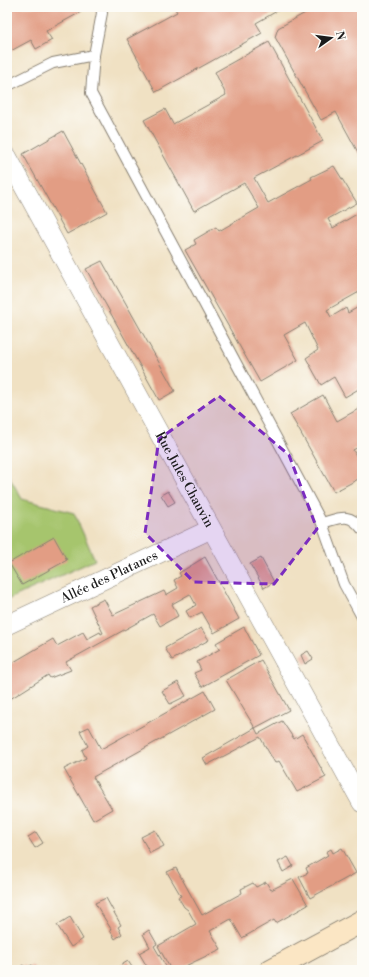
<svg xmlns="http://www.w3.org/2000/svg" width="369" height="977" viewBox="0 0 369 977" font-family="'Libre Bodoni',serif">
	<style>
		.green { fill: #a6c56d; stroke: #617044 }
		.building { fill: #e29d84 }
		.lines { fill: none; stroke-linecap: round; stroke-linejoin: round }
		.service-casing { stroke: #867e70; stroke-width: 12 }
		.minor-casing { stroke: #867e70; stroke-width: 20 }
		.secondary-casing { stroke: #867e70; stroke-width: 24 }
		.service { stroke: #fff; stroke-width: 10 }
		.minor { stroke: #fff; stroke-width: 19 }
		.secondary { stroke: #fbe6c4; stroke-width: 22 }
		.marked { fill: #7b2cbf; fill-opacity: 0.2; stroke: #7b2cbf; stroke-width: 3; stroke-dasharray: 8 5; stroke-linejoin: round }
		.labels { text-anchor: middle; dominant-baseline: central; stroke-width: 3; stroke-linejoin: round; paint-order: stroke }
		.street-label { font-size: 13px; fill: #1c1c1c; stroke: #fdfcf7 }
	</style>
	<rect width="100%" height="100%" fill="#fdfcf7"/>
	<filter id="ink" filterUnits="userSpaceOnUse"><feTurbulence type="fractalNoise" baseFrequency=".025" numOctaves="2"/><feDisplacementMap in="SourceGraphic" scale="8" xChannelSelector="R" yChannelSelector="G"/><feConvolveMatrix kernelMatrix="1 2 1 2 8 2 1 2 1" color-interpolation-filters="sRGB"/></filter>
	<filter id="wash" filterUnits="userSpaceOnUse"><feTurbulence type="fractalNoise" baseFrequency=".012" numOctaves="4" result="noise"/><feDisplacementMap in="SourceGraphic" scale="16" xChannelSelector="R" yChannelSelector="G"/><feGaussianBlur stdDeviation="0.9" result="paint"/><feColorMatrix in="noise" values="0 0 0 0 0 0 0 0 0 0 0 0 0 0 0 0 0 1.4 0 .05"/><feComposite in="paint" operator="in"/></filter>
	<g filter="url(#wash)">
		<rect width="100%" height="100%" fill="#f0e1c3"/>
		<!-- green -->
		<polygon class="green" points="7,473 22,499 74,513 95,560 7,600"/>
		<g id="blocks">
			<!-- building -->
			<g class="building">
				<polygon points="9,7 78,7 81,12 46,31 52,40 36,49 31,40 7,53 7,8"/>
				<polygon points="174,7 284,7 256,23 262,33 156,92 127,39 177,12"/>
				<polygon points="316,7 362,7 362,155 360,156 336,112 321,120 275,37 278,28"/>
				<polygon points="269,42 323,141 254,178 268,203 312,179 311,177 334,166 357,203 328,219 333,228 362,211 362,288 359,289 361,291 327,310 331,317 346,308 348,313 362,305 362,387 345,397 334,377 321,385 306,358 318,350 305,323 284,335 298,360 260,382 185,250 196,244 194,240 216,227 219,231 259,208 244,183 194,211 144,120 165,109 173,124 226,95 215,72"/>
				<polygon points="63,131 107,212 67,234 23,154"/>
				<polygon points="102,261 175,391 159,400 86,269"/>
				<polygon points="323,395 337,421 362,407 362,445 353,450 362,466 362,477 334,492 290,414"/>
				<polygon points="168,491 175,502 168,506 161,495"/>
				<polygon points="54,537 67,560 22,585 9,563"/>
				<polygon points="205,557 239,619 214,633 202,612 190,618 186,611 196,605 190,594 172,604 178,616 160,626 153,614 66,662 71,670 50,678 48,675 7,701 7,666 53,639 57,646 83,632 87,639 100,632 101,634 103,633 90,606 104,599 113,615 164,591 166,595 178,588 174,580 181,576 179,573"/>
				<polygon points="261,558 274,582 264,588 250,564"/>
				<polygon points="244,627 259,655 202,687 194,673 201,670 197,662 220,649 216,643"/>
				<polygon points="201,628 209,640 172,660 165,648"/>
				<polygon points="308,651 313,659 305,664 301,655"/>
				<polygon points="261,660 289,710 255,728 226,680"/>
				<polygon points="178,682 186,696 170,704 162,691"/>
				<polygon points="205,691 215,709 93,777 112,809 93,820 64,769 86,758 82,750 88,746 80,731 89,727 101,749"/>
				<polygon points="282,721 294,739 302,734 326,777 297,792 279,761 275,763 260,737 207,765 203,758 255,728 258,734"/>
				<polygon points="155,830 164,846 150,853 141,837"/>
				<polygon points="36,832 43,843 35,848 28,837"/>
				<polygon points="342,848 356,873 310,898 299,877 308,873 306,868 328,855 326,852 331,849 333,853"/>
				<polygon points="288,857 293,866 283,872 278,862"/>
				<polygon points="176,868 202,915 242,893 241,889 253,883 256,887 266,882 271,890 293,879 308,905 276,923 274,920 242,938 231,919 210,931 221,949 177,970 171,970 158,946 196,924 188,910 184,907 178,897 181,896 167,872"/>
				<polygon points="106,898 121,925 118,927 122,934 115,939 110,930 111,929 95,903"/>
				<polygon points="70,917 83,939 71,947 57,925"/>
				<polygon points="149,930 157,944 154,946 168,970 149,970 139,953 150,947 143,934"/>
				<polygon points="128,961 134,970 113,970"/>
				<polygon points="23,965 26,968 32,965 36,970 15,970"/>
				<polygon points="101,966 103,970 95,970"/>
			</g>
		</g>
	</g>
	<g filter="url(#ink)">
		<use href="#blocks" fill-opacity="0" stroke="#867e70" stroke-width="1"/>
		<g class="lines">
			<defs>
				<g id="service">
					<polyline points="101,7 102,13 94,55 91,93 322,523 344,584 362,617"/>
					<polyline points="7,86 53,63 94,55"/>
					<path d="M322 523C340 518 349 512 362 529"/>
				</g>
				<g id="minor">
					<path id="s1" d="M7 156 362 803"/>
					<path id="s2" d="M7 625 211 529"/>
				</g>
				<polyline id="secondary" points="271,970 362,921"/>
			</defs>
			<!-- service casing -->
			<use href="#service" class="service-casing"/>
			<!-- minor casing -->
			<use href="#minor" class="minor-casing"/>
			<!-- secondary casing -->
			<use href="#secondary" class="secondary-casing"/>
			<!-- service -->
			<use href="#service" class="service"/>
			<!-- minor -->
			<use href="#minor" class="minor"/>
			<!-- secondary -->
			<use href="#secondary" class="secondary"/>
		</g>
	</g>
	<!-- marked area -->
	<path class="marked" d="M219 396 289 455 317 529 274 584 194 582 145 533 159 439Z"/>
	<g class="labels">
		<!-- street labels -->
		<g class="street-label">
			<text stroke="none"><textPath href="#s1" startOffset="369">Rue Jules Chauvin</textPath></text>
			<text stroke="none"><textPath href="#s2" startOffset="113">Allée des Platanes</textPath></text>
		</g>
	</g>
	<!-- margin -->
	<rect width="369" height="977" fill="none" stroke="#fdfcf7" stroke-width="24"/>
	<!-- north arrow -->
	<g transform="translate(331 38) rotate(76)" stroke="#fdfcf7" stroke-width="3" paint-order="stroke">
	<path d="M0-3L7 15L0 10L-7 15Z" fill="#1c1c1c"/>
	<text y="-6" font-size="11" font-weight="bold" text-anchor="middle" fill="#1c1c1c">N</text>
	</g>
</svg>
